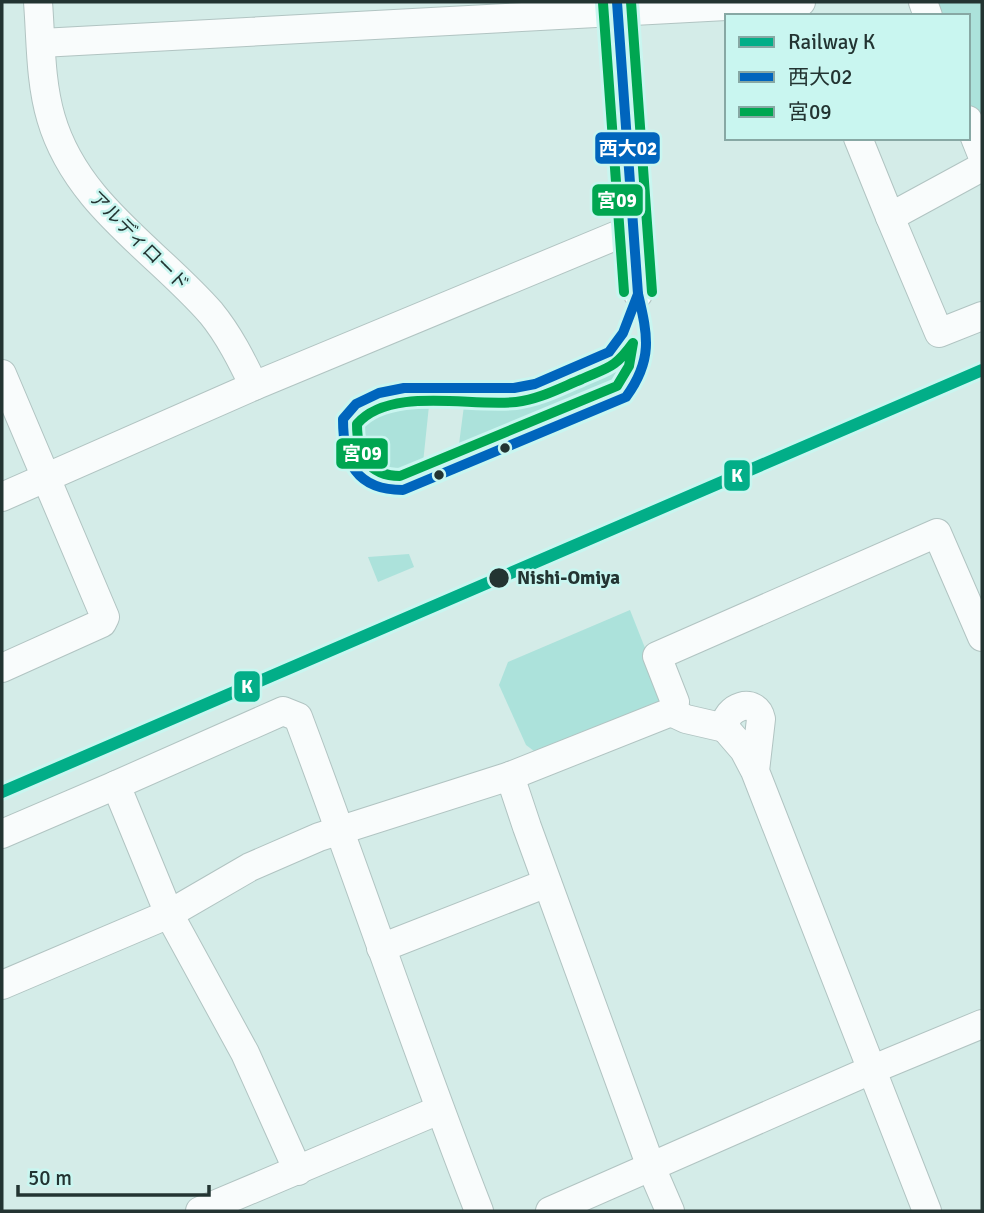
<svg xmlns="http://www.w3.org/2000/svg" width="984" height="1213" viewBox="0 0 984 1213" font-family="Signika,'Noto Sans JP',sans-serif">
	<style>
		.green { fill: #ace2db }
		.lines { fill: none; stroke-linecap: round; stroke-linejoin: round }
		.minor-casing { stroke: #b1c4c2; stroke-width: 30 }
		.minor { stroke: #f9fcfc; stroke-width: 28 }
		.bus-1-casing { stroke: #c9f6f0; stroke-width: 16 }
		.bus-2-casing { stroke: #c9f6f0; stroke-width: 16 }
		.bus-1 { stroke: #0065bd; stroke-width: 10 }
		.bus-2 { stroke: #00a651; stroke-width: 10 }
		.rail-1-casing { stroke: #c9f6f0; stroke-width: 18 }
		.rail-1 { stroke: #02ae88; stroke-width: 12 }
		.bus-dot { fill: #233432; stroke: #c9f6f0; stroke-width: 2.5 }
		.labels { text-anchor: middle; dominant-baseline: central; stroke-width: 5; stroke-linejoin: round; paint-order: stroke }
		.street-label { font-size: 19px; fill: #233432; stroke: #c9f6f0 }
		.stop-label { font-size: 19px; font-weight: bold; fill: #233432; stroke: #c9f6f0; text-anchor: start }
		.line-badge { stroke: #c9f6f0; stroke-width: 2.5 }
		.badge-label { font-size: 19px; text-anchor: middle; font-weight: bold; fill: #fff }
	</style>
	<rect width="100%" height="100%" fill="#d4ece8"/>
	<!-- green -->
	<g class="green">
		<polygon points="923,2 982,2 982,143 968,109 968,16 929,16"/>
		<polygon points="608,366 617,367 618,376 614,380 463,445 459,444 465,398 521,400 535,397"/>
		<path d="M430 396 423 463 405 472 376 473C362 460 347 431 367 415 375 409 388 407 398 403 408 400 419 396 430 396Z"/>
		<polygon points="409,554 414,567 378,582 368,557"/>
		<polygon points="630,610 664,696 655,708 538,754 526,745 499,685 508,662"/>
	</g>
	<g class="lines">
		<defs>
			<g id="minor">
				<path d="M38 2C41 40 40 81 51 118 76 204 155 249 211 313 229 335 242 361 254 386"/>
				<polyline points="617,2 638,294"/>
				<polyline points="923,2 928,16"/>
				<polyline points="41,43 801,2"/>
				<polyline points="968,120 982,155"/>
				<polyline points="858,138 890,217 982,167"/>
				<polyline points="890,217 939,333 982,316"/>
				<polyline points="2,374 105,617 102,623 2,668"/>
				<polyline points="2,497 254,386 632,229"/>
				<polyline points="671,712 686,719 725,728"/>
				<path d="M755 771 761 719C756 696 725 706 725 728L744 750 755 771 927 1211"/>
				<polyline points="510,776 527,827 651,1167 670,1211"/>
				<polyline points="2,834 116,785"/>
				<polyline points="381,948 547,883"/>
				<polyline points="2,985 169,914 250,867 319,837 510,776 671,712 675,702 657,656 937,533 982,637"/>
				<path d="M298 1171 245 1053 169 914 116 785 283 711 298 717C360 882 415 1048 479 1211"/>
				<polyline points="200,1211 439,1110"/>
				<polyline points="550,1211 871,1070 982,1024"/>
			</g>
		</defs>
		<!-- minor casing -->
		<use href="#minor" class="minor-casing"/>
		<!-- minor -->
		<use href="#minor" class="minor"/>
		<defs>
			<g id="bus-1">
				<polyline points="617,2 638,294"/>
				<path d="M638 294C648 336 653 360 626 397L403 490C356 490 343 462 343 419L356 404 379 393 404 388H514L535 384 609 352 623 333Z"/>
			</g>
			<g id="bus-2">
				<polyline points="631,2 652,292"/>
				<polyline points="603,3 624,292"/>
				<path d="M633 343 629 366 617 386 400 476C368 476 357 454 357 424 390 386 470 407 516 402 540 399 560 388 582 379 609 367 615 368 633 343Z"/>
			</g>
		</defs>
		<!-- bus-1 casing -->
		<use href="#bus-1" class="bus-1-casing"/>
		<!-- bus-2 casing -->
		<use href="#bus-2" class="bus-2-casing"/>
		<!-- bus-1 -->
		<use href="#bus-1" class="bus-1"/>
		<!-- bus-2 -->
		<use href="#bus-2" class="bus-2"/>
		<defs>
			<polyline id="rail-1" points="2,792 982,370"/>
		</defs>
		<!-- rail-1 casing -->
		<use href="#rail-1" class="rail-1-casing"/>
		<!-- rail-1 -->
		<use href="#rail-1" class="rail-1"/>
	</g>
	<!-- markers -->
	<g class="bus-dot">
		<circle cx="505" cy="448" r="6"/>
		<circle cx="439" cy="475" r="6"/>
		<circle cx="499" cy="578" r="11"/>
	</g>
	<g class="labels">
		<!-- street labels -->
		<g class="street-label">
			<text transform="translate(139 241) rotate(45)">アルディロード</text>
		</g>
		<!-- stop labels -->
		<g class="stop-label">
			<text x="517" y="578">Nishi-Omiya</text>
		</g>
	</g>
	<g class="line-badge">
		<rect x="594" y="131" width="67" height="34" rx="7" fill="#0065bd"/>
		<rect x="591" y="183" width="53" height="34" rx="7" fill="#00a651"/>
		<rect x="335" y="437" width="54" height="33" rx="7" fill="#00a651"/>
		<rect x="723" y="459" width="28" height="33" rx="7" fill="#02ae88"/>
		<rect x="233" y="670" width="28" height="33" rx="7" fill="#02ae88"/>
	</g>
	<g class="badge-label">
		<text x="628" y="155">西大02</text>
		<text x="617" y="207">宮09</text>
		<text x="362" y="460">宮09</text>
		<text x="737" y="482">K</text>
		<text x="247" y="693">K</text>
	</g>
	<!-- border -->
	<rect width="984" height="1213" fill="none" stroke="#233432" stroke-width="7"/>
	<!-- legend -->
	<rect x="725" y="14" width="245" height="126" fill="#c9f6f0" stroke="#87a8a4" stroke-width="2"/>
	<rect x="739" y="37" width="35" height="10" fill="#02ae88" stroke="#87a8a4" stroke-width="2"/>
	<text x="788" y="49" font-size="21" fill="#233432">Railway K</text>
	<rect x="739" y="72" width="35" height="10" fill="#0065bd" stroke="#87a8a4" stroke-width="2"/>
	<text x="788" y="84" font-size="21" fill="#233432">西大02</text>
	<rect x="739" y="107" width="35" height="10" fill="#00a651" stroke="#87a8a4" stroke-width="2"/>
	<text x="788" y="119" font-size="21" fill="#233432">宮09</text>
	<!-- scale -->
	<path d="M18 1185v10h191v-10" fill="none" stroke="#233432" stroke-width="3.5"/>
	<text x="28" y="1185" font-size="21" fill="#233432" stroke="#c9f6f0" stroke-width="5" paint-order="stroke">50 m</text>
</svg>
